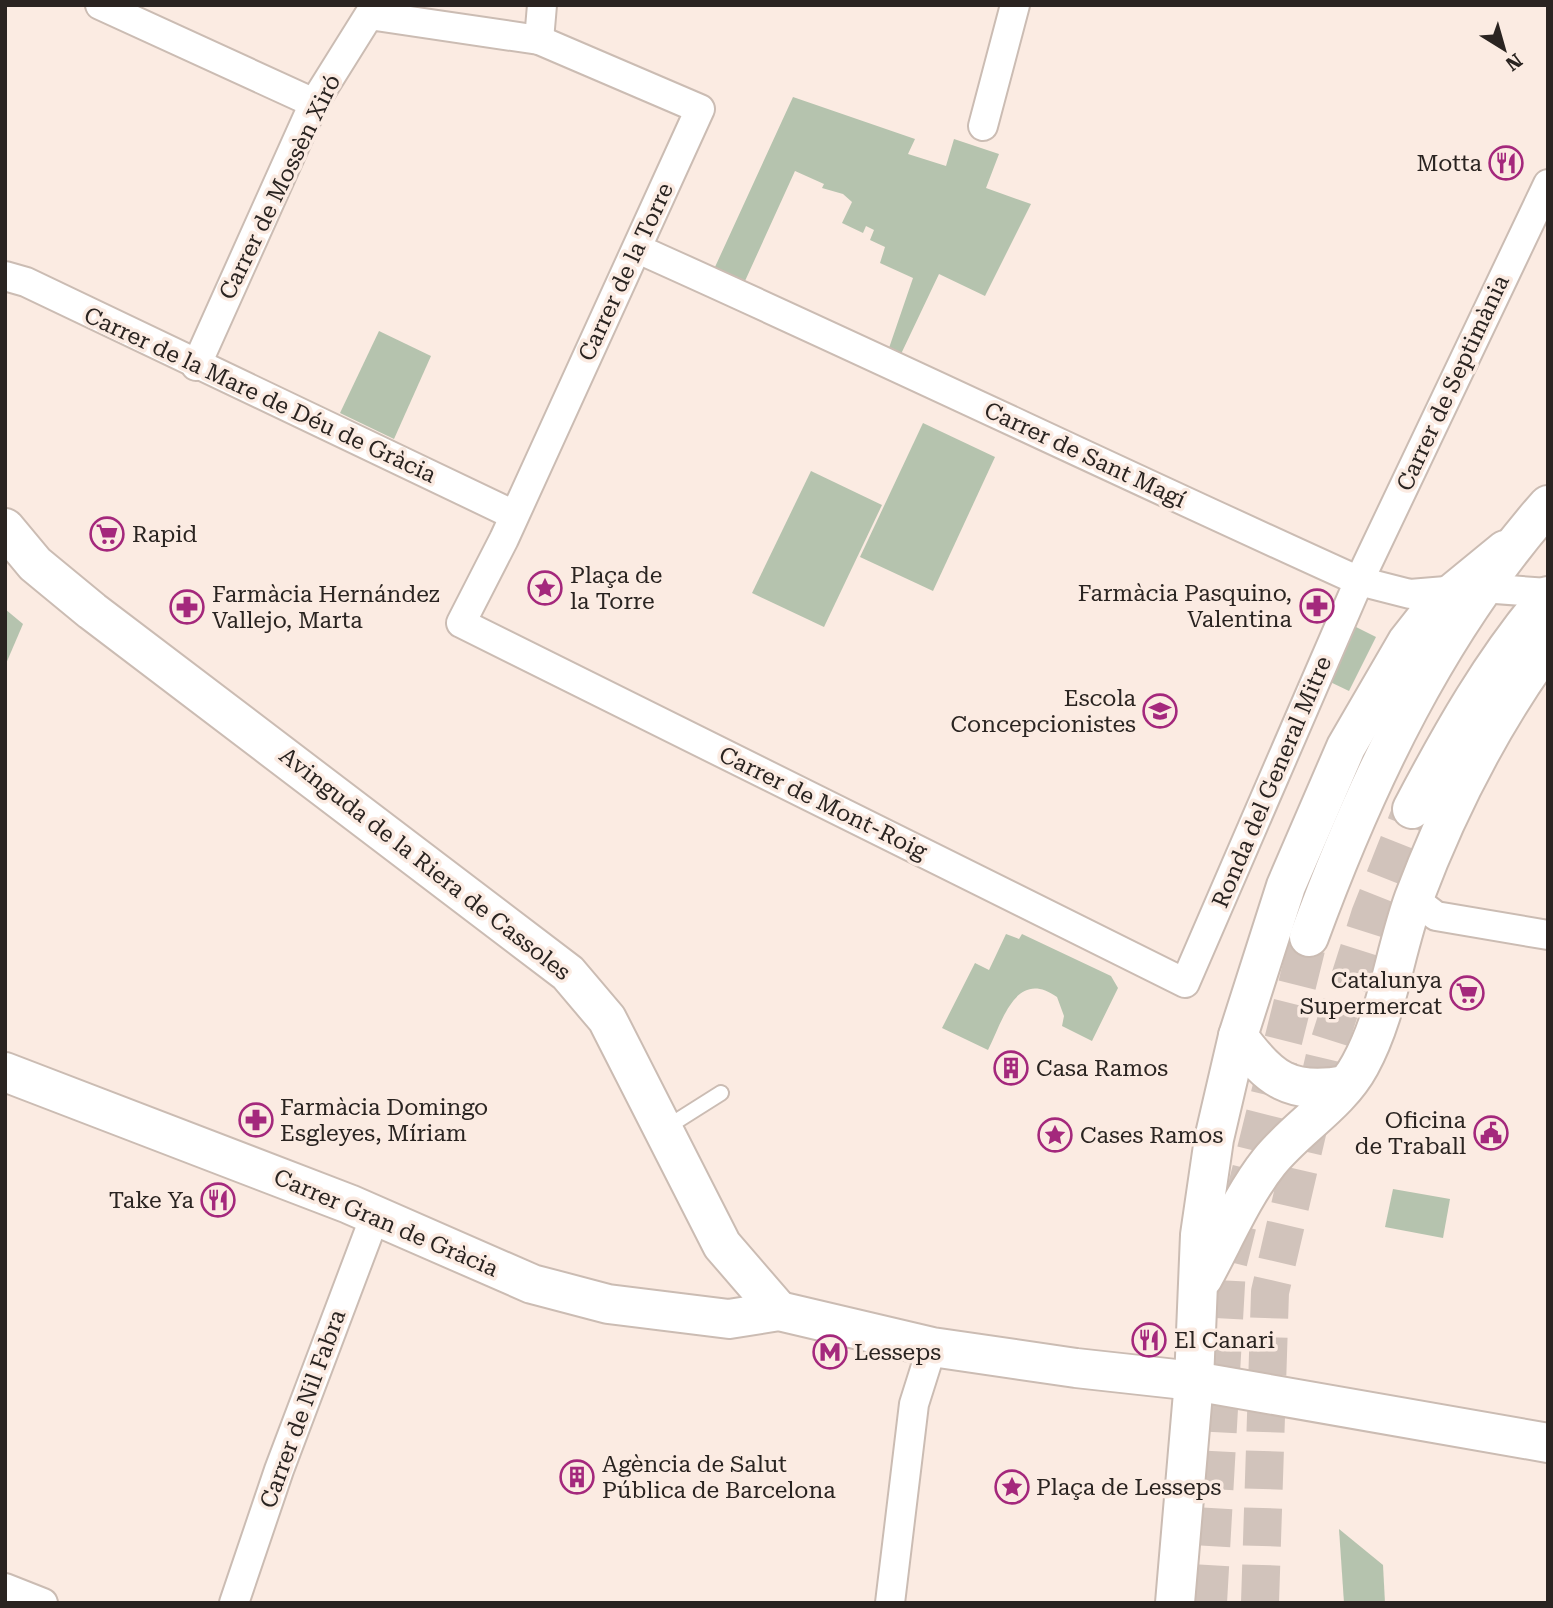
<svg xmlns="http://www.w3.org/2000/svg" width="1553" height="1608" viewBox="0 0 1553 1608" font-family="'Roboto Serif',serif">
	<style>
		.green { fill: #b5c3ae }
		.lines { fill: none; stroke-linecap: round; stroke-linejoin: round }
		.primary-tunnel { stroke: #d1c3bb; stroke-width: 38; stroke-dasharray: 38 19; stroke-linecap: butt }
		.lane-casing { stroke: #cbbcb3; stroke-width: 18 }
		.street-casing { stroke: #cbbcb3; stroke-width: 32 }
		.secondary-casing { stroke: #cbbcb3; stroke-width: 42 }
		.primary-casing { stroke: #cbbcb3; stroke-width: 42 }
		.lane { stroke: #fff; stroke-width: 14 }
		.street { stroke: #fff; stroke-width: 28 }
		.secondary { stroke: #fff; stroke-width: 38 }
		.primary { stroke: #fff; stroke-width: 38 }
		.labels { text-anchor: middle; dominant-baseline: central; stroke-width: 7; stroke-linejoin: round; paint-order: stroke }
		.poi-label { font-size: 23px; fill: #2a2421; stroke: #fbebe2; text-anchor: start }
		.street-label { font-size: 23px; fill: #2a2421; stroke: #fbebe2 }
	</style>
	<rect width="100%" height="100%" fill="#fbebe2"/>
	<!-- green -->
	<g class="green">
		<polygon points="793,97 915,139 908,154 946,166 954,139 999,154 986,188 1031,204 985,296 939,274 901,354 889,348 913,278 880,263 885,247 870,240 874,230 866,226 863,233 842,223 852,202 843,194 822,188 824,184 795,171 745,281 715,267"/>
		<polygon points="379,331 431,356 394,439 340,413"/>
		<polygon points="923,423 995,457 933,591 860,557"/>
		<polygon points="811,471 882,505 824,627 752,593"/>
		<polygon points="5,609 23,624 5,666"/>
		<polygon points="1352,625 1376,637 1349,691 1326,680"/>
		<path d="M1006 934 1019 939 1022 934 1111 976 1118 988 1092 1041 1062 1026 1064 1016 1057 997C1016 968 1003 1020 988 1050L942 1028 975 963 989 970Z"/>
		<polygon points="1393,1189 1450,1199 1443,1238 1385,1227"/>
		<polygon points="1339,1529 1383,1565 1385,1603 1344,1603"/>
	</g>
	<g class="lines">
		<!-- primary-tunnel -->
		<g class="primary-tunnel">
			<polyline points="1208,1603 1227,1267 1309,937"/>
			<polyline points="1260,1603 1270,1292 1325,1056 1370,915 1412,809"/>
		</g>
		<defs>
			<polyline id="lane" points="664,1129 721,1093"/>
			<g id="street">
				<polyline points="100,5 314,103"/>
				<polyline points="539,40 542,5"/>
				<polyline points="983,126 1015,5"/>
				<path d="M638 249C879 357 1118 472 1359 581L1410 594 1482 588 1548 593"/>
				<polyline points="5,276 26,282 514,515"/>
				<polyline points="196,366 314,103 369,15 539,40 700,109 504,539 461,623 1185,983 1359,581 1548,184"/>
				<polyline points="1414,899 1436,916 1548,935"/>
				<polyline points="5,1588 43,1603"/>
				<polyline points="234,1603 279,1470 375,1216"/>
				<polyline points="890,1603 914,1404 932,1347"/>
			</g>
			<g id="secondary">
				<polyline points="5,528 35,564 92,611 568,973 607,1019 722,1245 779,1311"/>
				<path d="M1238 1036C1270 1080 1290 1095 1346 1085"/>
				<polyline points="5,1072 349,1204 532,1284 608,1304 729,1319 779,1311 932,1347 1076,1368 1194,1381 1548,1443"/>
				<path d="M1203 1278C1224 1240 1242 1196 1269 1162 1296 1128 1339 1104 1360 1065 1388 1014 1394 953 1414 898 1447 810 1493 721 1548 645"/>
				<polyline points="1175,1603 1194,1381 1200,1235 1214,1139 1238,1036 1286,886 1346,747 1407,642 1433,609 1505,550"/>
			</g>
			<g id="primary">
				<path d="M1412 809C1452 733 1492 662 1548 596"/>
				<path d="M1309 937C1366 782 1438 630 1548 505"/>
			</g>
		</defs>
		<!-- lane casing -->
		<use href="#lane" class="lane-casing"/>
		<!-- street casing -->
		<use href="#street" class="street-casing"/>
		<!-- secondary casing -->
		<use href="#secondary" class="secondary-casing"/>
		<!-- primary casing -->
		<use href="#primary" class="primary-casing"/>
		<!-- lane -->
		<use href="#lane" class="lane"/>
		<!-- street -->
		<use href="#street" class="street"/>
		<!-- secondary -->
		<use href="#secondary" class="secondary"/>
		<!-- primary -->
		<use href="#primary" class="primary"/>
	</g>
	<!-- icons -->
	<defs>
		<symbol id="restaurant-ring" viewBox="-11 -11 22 22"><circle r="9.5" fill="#fbebe2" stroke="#a4287c" stroke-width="1.5"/><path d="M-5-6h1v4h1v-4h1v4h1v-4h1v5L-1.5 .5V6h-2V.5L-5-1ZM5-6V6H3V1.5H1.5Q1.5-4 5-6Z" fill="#a4287c"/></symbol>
		<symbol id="supermarket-ring" viewBox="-11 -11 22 22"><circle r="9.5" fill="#fbebe2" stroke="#a4287c" stroke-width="1.5"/><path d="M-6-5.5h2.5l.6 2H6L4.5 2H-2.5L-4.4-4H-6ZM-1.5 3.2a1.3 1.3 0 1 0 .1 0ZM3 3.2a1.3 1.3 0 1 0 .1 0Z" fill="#a4287c"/></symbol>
		<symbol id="sight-ring" viewBox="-11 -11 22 22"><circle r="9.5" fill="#fbebe2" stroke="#a4287c" stroke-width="1.5"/><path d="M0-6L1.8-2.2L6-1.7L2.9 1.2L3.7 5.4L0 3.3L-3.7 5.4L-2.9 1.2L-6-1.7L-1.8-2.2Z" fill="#a4287c"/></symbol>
		<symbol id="pharmacy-ring" viewBox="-11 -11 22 22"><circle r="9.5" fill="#fbebe2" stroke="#a4287c" stroke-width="1.5"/><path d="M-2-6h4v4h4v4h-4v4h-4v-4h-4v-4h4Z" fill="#a4287c"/></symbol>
		<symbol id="school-ring" viewBox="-11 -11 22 22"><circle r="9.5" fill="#fbebe2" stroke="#a4287c" stroke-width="1.5"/><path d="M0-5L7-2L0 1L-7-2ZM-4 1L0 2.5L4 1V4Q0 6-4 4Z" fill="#a4287c"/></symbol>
		<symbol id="building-ring" viewBox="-11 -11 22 22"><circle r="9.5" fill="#fbebe2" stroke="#a4287c" stroke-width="1.5"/><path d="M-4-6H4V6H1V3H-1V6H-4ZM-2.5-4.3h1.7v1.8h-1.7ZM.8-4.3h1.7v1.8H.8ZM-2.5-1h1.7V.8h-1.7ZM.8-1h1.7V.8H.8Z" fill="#a4287c"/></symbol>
		<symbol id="civic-ring" viewBox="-11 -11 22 22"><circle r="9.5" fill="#fbebe2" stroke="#a4287c" stroke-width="1.5"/><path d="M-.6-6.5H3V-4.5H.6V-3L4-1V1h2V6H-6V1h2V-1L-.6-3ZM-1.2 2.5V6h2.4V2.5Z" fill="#a4287c"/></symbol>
		<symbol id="metro-ring" viewBox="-11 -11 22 22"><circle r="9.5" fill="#fbebe2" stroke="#a4287c" stroke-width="1.5"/><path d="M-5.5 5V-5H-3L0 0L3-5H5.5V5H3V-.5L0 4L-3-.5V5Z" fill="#a4287c"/></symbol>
	</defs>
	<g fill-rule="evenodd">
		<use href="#restaurant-ring" x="1487" y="144" width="38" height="38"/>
		<use href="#supermarket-ring" x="88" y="515" width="38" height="38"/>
		<use href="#sight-ring" x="526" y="569" width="38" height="38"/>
		<use href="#pharmacy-ring" x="1298" y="587" width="38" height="38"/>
		<use href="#pharmacy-ring" x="168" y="588" width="38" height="38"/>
		<use href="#school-ring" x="1141" y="692" width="38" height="38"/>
		<use href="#supermarket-ring" x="1448" y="974" width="38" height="38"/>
		<use href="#building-ring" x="992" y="1049" width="38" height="38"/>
		<use href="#pharmacy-ring" x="237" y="1101" width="38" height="38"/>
		<use href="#civic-ring" x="1472" y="1114" width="38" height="38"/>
		<use href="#sight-ring" x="1036" y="1116" width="38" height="38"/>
		<use href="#restaurant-ring" x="199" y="1181" width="38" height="38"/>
		<use href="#restaurant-ring" x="1130" y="1321" width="38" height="38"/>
		<use href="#metro-ring" x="811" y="1333" width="38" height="38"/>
		<use href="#building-ring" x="558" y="1458" width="38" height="38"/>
		<use href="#sight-ring" x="993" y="1468" width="38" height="38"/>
	</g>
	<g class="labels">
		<!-- poi labels -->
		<g class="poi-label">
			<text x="1482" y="163" text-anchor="end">Motta</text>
			<text x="132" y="534">Rapid</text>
			<text x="570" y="575">Plaça de<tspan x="570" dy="26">la Torre</tspan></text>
			<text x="1292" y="593" text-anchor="end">Farmàcia Pasquino,<tspan x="1292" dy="26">Valentina</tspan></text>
			<text x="212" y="594">Farmàcia Hernández<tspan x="212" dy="26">Vallejo, Marta</tspan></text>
			<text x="1136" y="698" text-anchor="end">Escola<tspan x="1136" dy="26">Concepcionistes</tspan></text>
			<text x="1442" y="980" text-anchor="end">Catalunya<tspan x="1442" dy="26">Supermercat</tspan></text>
			<text x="1036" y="1068">Casa Ramos</text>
			<text x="280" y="1107">Farmàcia Domingo<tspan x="280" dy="26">Esgleyes, Míriam</tspan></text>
			<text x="1466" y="1120" text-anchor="end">Oficina<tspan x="1466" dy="26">de Traball</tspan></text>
			<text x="1080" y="1135">Cases Ramos</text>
			<text x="194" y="1200" text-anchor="end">Take Ya</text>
			<text x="1174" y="1340">El Canari</text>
			<text x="854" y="1352">Lesseps</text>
			<text x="602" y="1464">Agència de Salut<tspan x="602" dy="26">Pública de Barcelona</tspan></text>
			<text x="1036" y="1487">Plaça de Lesseps</text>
		</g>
		<!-- street labels -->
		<g class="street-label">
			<text transform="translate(280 187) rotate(-64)">Carrer de Mossèn Xiró</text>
			<text transform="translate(626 272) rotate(-65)">Carrer de la Torre</text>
			<text transform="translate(1453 383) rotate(-65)">Carrer de Septimània</text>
			<text transform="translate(260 395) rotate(25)">Carrer de la Mare de Déu de Gràcia</text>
			<text transform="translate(1085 455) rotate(25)">Carrer de Sant Magí</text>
			<text transform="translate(1272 782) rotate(-67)">Ronda del General Mitre</text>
			<text transform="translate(823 803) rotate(26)">Carrer de Mont-Roig</text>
			<text transform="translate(425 864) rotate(38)">Avinguda de la Riera de Cassoles</text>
			<text transform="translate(386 1223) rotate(23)">Carrer Gran de Gràcia</text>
			<text transform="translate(303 1409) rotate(-70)">Carrer de Nil Fabra</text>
		</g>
	</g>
	<!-- border -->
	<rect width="1553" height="1608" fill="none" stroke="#2a2421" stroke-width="14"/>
	<!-- north arrow -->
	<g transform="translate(1504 49) rotate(143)" stroke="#fbebe2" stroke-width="5" paint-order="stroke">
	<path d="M0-5L12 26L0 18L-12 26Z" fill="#2a2421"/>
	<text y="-10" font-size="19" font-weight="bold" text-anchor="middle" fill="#2a2421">N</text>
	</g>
</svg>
